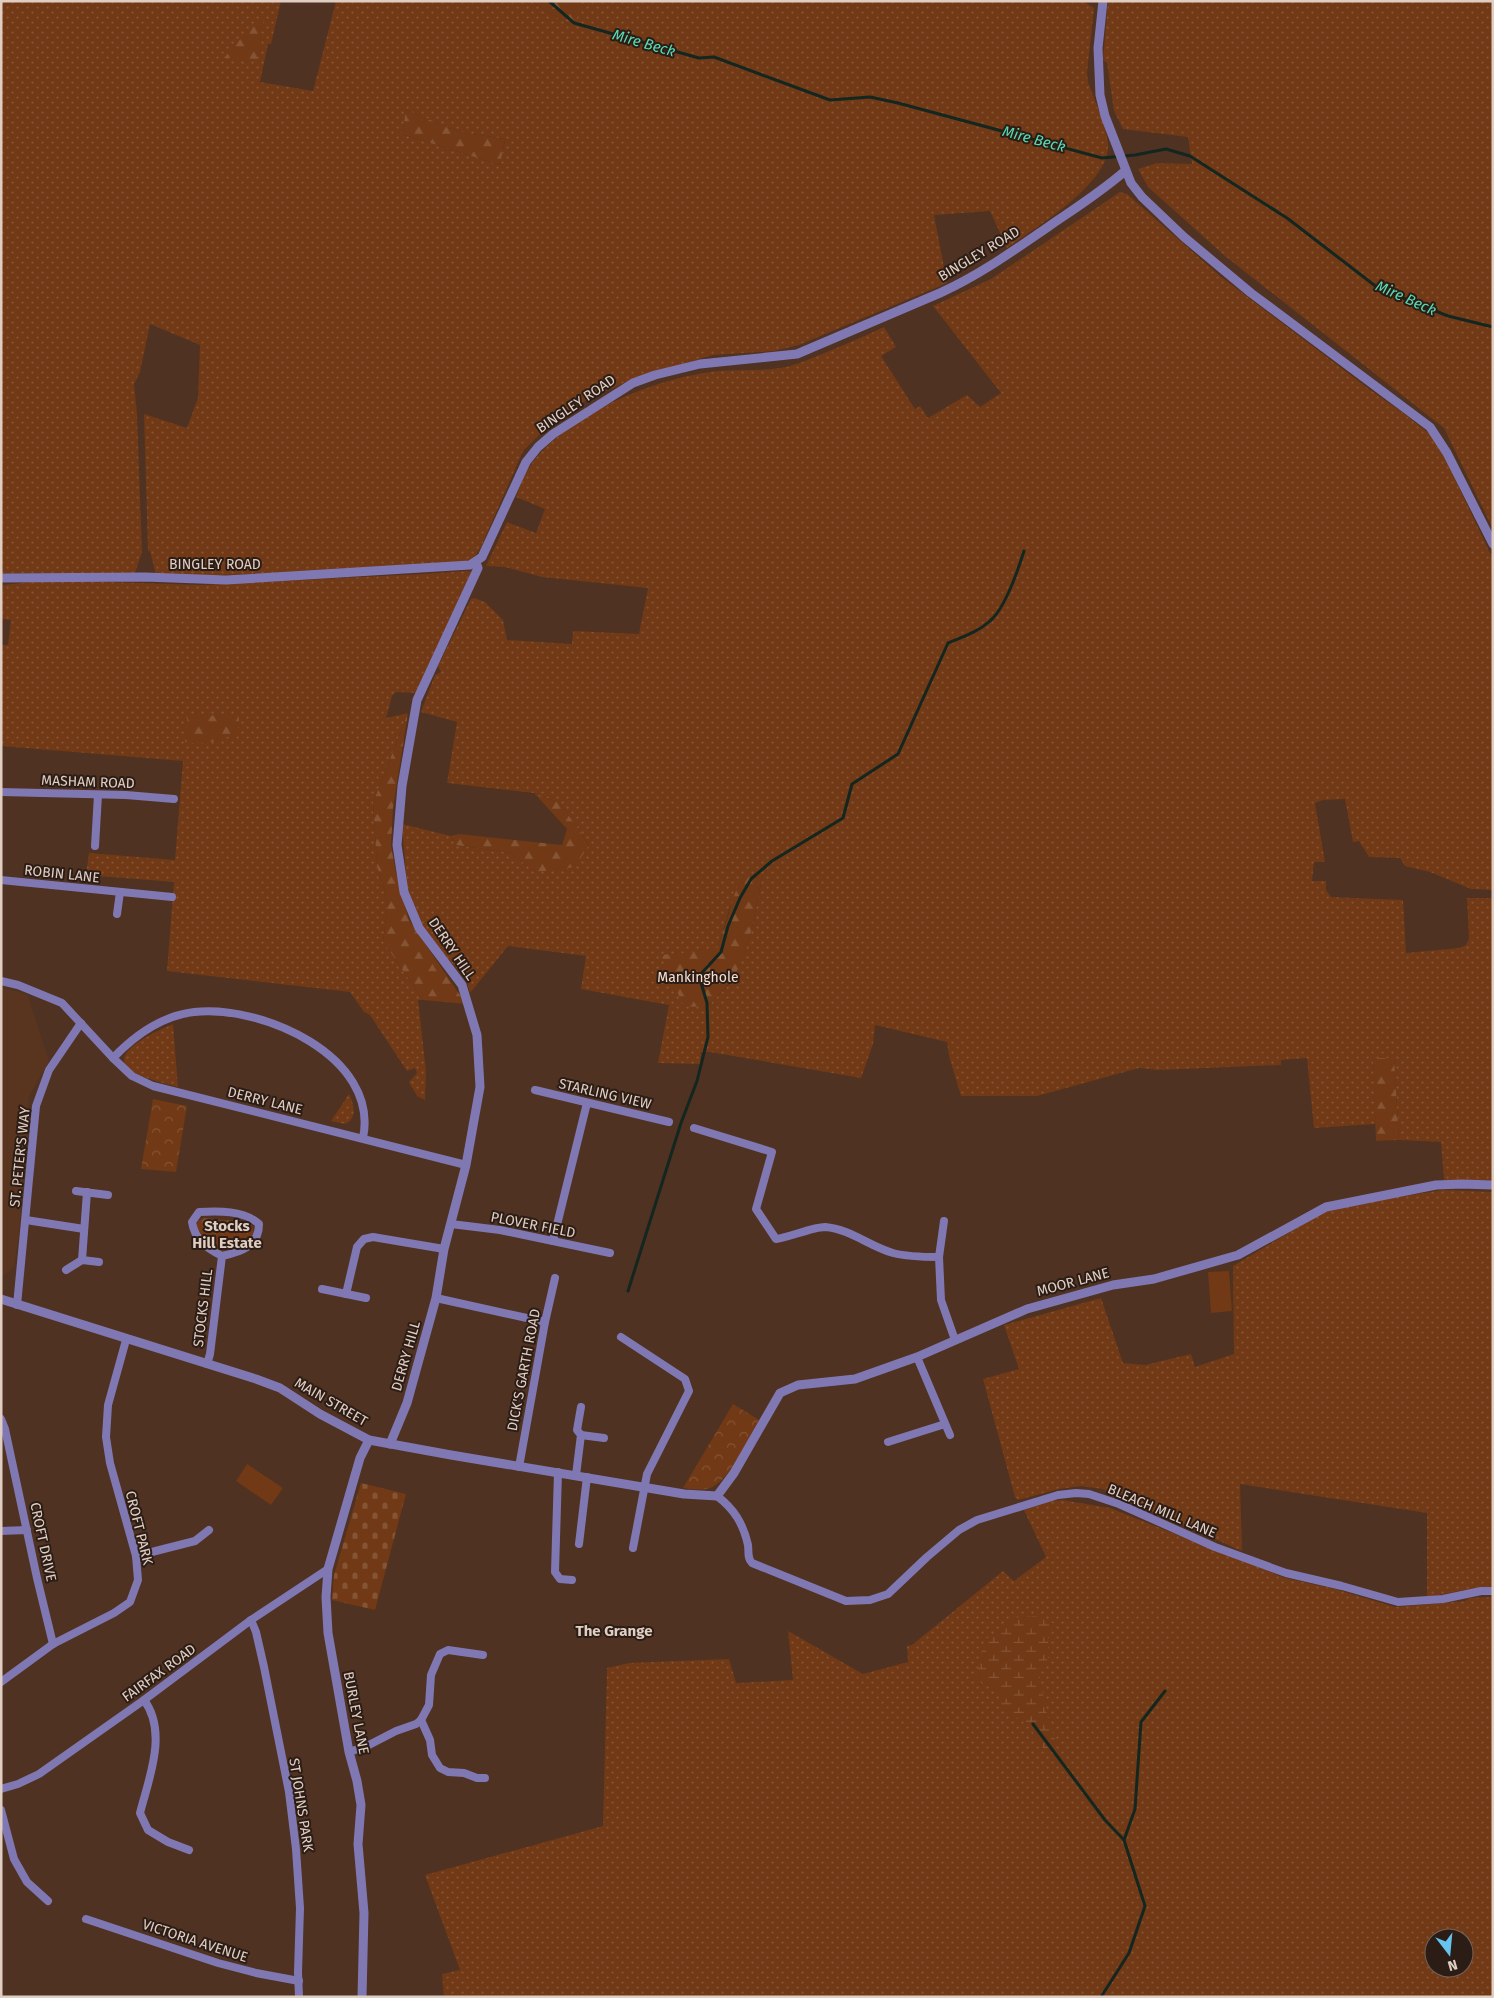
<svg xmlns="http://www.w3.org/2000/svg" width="1494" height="1998" viewBox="0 0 1494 1998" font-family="'Fira Sans',sans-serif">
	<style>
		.built { fill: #593520 }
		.grass { fill: url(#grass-dots); fill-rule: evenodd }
		.forest { fill: url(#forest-firs) }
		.wetland { fill: url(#wetland-marsh) }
		.cemetery { fill: url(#cemetery-stones) }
		.park { fill: url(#park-crowns) }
		.pitch { fill: #713915 }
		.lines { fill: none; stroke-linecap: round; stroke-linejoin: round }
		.stream { stroke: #142620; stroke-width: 3 }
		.minor { stroke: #8078b2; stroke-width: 8 }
		.tertiary { stroke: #8078b2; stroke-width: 9 }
		.labels { text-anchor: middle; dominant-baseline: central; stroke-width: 4; stroke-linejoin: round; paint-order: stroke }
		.street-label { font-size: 14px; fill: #e1cec3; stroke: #2b1d16 }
		.park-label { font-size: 14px; fill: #f7ded1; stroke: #2b1d16 }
		.water-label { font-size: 15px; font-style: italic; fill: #56dcb4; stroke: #2b1d16 }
		.neighbourhood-label { font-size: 15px; font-weight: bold; fill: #e1cec3; stroke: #2b1d16 }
	</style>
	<defs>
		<pattern id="grass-dots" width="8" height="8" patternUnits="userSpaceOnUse" patternTransform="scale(1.25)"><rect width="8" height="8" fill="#713915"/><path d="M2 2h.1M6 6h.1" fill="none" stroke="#855435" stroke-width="1.8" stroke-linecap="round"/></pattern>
		<pattern id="forest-firs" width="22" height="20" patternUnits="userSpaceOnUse" patternTransform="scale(1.25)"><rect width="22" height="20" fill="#713915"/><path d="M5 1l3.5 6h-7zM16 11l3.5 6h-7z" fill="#855435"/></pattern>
		<pattern id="wetland-marsh" width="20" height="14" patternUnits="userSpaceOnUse" patternTransform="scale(1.25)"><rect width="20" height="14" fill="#713915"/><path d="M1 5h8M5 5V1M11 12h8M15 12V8" fill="none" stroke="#855435"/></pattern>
		<pattern id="cemetery-stones" width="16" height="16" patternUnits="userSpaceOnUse" patternTransform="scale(1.25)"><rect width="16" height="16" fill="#713915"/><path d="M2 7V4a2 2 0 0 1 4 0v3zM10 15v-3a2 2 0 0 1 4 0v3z" fill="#855435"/></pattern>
		<pattern id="park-crowns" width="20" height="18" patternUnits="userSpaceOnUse" patternTransform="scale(1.25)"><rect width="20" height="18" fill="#713915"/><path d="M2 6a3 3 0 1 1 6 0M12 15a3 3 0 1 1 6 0" fill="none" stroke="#855435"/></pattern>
	</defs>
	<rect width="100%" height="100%" fill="#4f3221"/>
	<!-- built -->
	<polygon class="built" points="1,988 20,992 28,996 49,1061 29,1096 19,1234 14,1267 1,1278"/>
	<!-- grass -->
	<g class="grass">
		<path d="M1 1H281L271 44H268L260 82 313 91 336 1H531L569 25 581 1H1083L1094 8 1087 73 1088 82C1094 99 1107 127 1108 144 1111 183 1035 228 1007 248L990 211 934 215 947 283 799 345 774 351 713 355 655 372 626 382 583 402 555 419 523 451 481 547 475 556 468 561C364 568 260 577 156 575L150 551H148L144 414 187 428 198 398 200 345 150 324 140 372 134 384 137 414 142 552 135 573H1ZM406 110 460 132 505 139 500 165 402 134Z"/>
		<polygon points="1108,1 1493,1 1493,529 1444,428 1225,256 1148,187 1138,169 1157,163 1192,164 1188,137 1123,129 1114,111 1107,63 1103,60"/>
		<path d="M1120 192 1127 194 1220 276 1369 389 1403 413 1431 435 1442 452 1493 559V890L1471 889 1430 872 1405 866 1400 858 1369 857 1359 841 1353 842 1345 799 1323 800 1315 803 1325 862H1314L1312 881H1326V890L1331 897 1403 900 1406 953 1459 948 1466 945 1469 939 1467 898H1493V1180H1444L1441 1142 1399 1140 1394 1058H1373L1376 1124 1314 1128 1307 1058 1281 1060V1065L1159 1070 1139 1068 1037 1096H961L949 1056 947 1042 875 1025 873 1044 861 1078 710 1052H701L700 1064 658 1063 669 1005 581 989 586 956 508 946 470 993 466 978 419 928 407 887 402 824 451 836 456 845 510 853 536 872 589 845 560 803 534 793 447 783 457 722 421 712 435 675 441 672 438 666 471 599 474 598 485 602 503 620 507 640 572 644 573 631 639 634 648 588 542 577 505 567 486 566 507 522 536 533 545 509 516 497C520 487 523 476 530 466 568 413 655 378 718 371 742 369 767 372 790 366 801 363 811 358 822 354 843 345 863 337 884 327L896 347 881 356 915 409 920 406 928 418 967 395 980 407 1001 393 933 306 991 279ZM763 874C755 909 751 952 730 983 724 991 715 997 709 1006L717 950 730 907Z"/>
		<polygon points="467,571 471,572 427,668 418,693 396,692 392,696 386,718 408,713 373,803 377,866 388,902 383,941 423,1000 418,1000 426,1071 425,1100 417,1096 409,1082 417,1073 415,1068 407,1071 370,1015 364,1012 350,992 167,971 174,882 86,875 89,853 175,860 183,761 1,746 1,645 8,645 11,620 1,619 3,585 47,580 201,585 423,574"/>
		<path d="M173 1024 178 1087C167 1084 155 1081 144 1077 94 1059 152 1033 173 1024Z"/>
		<path d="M349 1094C354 1105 358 1118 345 1124L331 1121Z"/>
		<polygon points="1443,1190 1493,1192 1493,1587 1481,1587 1427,1597 1427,1513 1240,1484 1242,1551 1102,1489 1081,1486 1059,1489 1018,1500 1015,1497 983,1379 1019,1369 1004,1325 1101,1298 1123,1363 1145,1365 1191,1354 1195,1367 1234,1354 1233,1266 1332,1207"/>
		<path d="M1062 1500 1110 1508 1285 1578 1335 1589 1395 1607 1465 1601 1469 1598 1493 1597V1997H444L442 1974 460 1970 425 1875 603 1826 607 1668 629 1663 729 1659 736 1683 793 1680 788 1631 863 1674 908 1662 907 1646 912 1645 1003 1571 1014 1581 1046 1557 1024 1510 1050 1501ZM1434 1938H1464V1968H1434Z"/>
	</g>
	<!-- forest -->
	<g class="forest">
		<polygon points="531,1 581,1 577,18 569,25"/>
		<polygon points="265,11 257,59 224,58"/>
		<polygon points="406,110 460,132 505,139 500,165 402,134"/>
		<polygon points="408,713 393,808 391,845 396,873 409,920 466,1004 423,1000 383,941 388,902 377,866 373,803"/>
		<path d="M188 714 239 717 238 732C220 741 204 746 185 742Z"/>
		<polygon points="534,793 560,803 589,845 575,867 536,872 510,853 456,845 451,836 459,834 562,845 567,829"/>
		<path d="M763 874C755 907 751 956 729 983 723 992 715 997 709 1006L684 1007 661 955 717 950 741 875Z"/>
		<polygon points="1373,1058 1394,1058 1399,1140 1376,1141"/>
	</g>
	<!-- wetland -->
	<polygon class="wetland" points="1041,1616 1057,1626 1048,1637 1048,1659 1038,1668 1047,1715 1057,1746 1047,1754 1029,1726 1002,1707 999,1690 976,1680 984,1641 1012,1618"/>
	<!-- cemetery -->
	<polygon class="cemetery" points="361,1483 406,1494 375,1610 332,1600 334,1575"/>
	<!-- park -->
	<g class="park">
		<polygon points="153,1099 187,1106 176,1172 141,1169"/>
		<path d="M204 1218 248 1222C250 1224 252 1225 253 1228 259 1244 226 1255 214 1249 206 1244 200 1235 196 1228L198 1221Z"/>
		<path d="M733 1404 759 1420C748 1438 730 1481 710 1488 701 1491 692 1489 683 1488Z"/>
	</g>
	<!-- pitch -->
	<g class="pitch">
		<polygon points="1229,1271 1232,1311 1211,1313 1208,1272"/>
		<polygon points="247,1464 283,1488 271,1505 236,1481"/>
	</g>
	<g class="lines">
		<!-- stream -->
		<g class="stream">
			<polyline points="549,1 574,23 699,58 714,57 830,100 870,97 898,103 1102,158 1135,155 1166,149 1190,156 1287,218 1378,288 1448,316 1493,327"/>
			<path d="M628 1291 681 1123 697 1081 708 1037 707 1003 699 976 721 952 728 926 740 898 751 879 772 861 843 818 852 784 898 754 948 643C962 637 978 632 990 621 1005 608 1018 570 1024 551"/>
			<polyline points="1033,1724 1105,1820 1124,1840 1145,1906 1129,1953 1101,1997"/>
			<polyline points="1124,1840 1135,1809 1141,1722 1165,1691"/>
		</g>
		<!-- minor -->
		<g class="minor">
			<polyline points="1,792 126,795 174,799"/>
			<polyline points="95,846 98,795"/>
			<polyline points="1,880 172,897"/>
			<polyline points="117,914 120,892"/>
			<polyline points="1,981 18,985 62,1003 113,1058 132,1076 153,1086 466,1165"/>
			<path d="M113 1058C135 1035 161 1016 194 1012 260 1004 380 1056 363 1138"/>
			<polyline points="535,1090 669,1122"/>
			<path d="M694 1128 772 1152 756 1209 776 1239C790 1237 813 1227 825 1227 850 1229 869 1246 893 1253 908 1257 924 1257 939 1257L941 1300 955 1340"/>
			<polyline points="76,1191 108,1195"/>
			<polyline points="26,1220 84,1229"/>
			<polyline points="451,1224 500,1230 610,1253"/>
			<polyline points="553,1241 587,1103"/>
			<polyline points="939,1257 944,1221"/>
			<polyline points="82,1260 99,1262"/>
			<polyline points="66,1270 82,1260 87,1192"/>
			<polyline points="322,1289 366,1298"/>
			<polyline points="346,1294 357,1247 364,1239 373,1237 444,1249"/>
			<polyline points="436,1298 545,1322"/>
			<polyline points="17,1305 36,1106 49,1070 81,1023"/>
			<polyline points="621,1337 685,1379 689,1391 647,1474 633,1548"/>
			<polyline points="917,1357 950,1435"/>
			<path d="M207 1364 210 1354 222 1256C206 1248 195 1240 192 1222L199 1212C218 1211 244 1210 259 1224 259 1246 241 1252 222 1256"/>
			<polyline points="1,1419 5,1429 37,1578 53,1644"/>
			<polyline points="581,1435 604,1438"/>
			<polyline points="888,1442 945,1424"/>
			<polyline points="519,1467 545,1322 555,1278"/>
			<polyline points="558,1472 555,1572 560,1579 572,1580"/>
			<polyline points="576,1475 581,1435 577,1430 581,1407"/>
			<path d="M717 1496C734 1509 743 1523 748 1545 749 1552 747 1558 752 1563L846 1601 870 1600 888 1594 927 1557 959 1530 977 1520 1058 1495 1076 1493 1089 1494 1119 1504 1215 1547 1286 1573 1342 1586 1398 1602 1443 1599 1481 1591H1493"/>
			<polyline points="1,1531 27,1530"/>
			<polyline points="579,1544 587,1477"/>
			<polyline points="136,1556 195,1541 209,1530"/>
			<polyline points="251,1620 256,1632 264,1667 289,1792 296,1849 300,1908 298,1972 299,1997"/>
			<polyline points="1,1682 53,1644 114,1613 130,1602 138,1580 136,1556 110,1463 106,1437 108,1405 126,1340"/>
			<path d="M144 1700C168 1732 149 1778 140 1813L148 1830 168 1842 189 1850"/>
			<polyline points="421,1720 430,1740 432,1755 440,1768 448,1772 464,1773 477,1778 485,1778"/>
			<polyline points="349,1752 367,1746 396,1731 416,1724 421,1720 429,1705 431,1675 440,1654 448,1650 483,1655"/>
			<polyline points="1,1789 18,1784 39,1774 144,1700 251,1620 328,1569"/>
			<polyline points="1,1810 14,1859 27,1882 48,1901"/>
			<polyline points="86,1919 218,1963 256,1973 299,1981"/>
		</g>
		<!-- tertiary -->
		<g class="tertiary">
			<polyline points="1103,1 1098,48 1100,95 1105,116 1131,183 1142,197 1184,237 1251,293 1430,427 1447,453 1493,544"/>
			<path d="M1 578 145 577 226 580 470 565 482 557 526 462 538 447 553 434 633 383 655 375 700 364 797 354 940 293C978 276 1013 251 1048 227 1074 209 1101 192 1125 171"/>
			<polyline points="1,1299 256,1379 280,1388 320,1414 369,1440 451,1455 684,1494 717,1496 734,1473 780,1393 798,1385 855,1379 917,1357 1027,1309 1113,1285 1154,1279 1238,1255 1326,1207 1436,1185 1462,1184 1493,1185"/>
			<polyline points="390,1444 407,1403 436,1298 444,1249 466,1165 480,1087 477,1035 462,985 419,928 404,892 397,845 402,786 417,700 478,568 476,563"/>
			<polyline points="362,1997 364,1913 358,1844 361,1805 357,1781 349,1752 328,1633 326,1597 328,1569 360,1458 369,1440"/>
		</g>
	</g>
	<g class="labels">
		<!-- street labels -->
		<g class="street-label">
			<text transform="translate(979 254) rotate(-31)">BINGLEY ROAD</text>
			<text transform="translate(576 404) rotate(-34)">BINGLEY ROAD</text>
			<text x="215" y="564">BINGLEY ROAD</text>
			<text transform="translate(88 782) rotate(2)">MASHAM ROAD</text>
			<text transform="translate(62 874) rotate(6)">ROBIN LANE</text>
			<text transform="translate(452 949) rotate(56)">DERRY HILL</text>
			<text transform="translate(605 1094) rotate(13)">STARLING VIEW</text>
			<text transform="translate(265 1101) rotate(14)">DERRY LANE</text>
			<text transform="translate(20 1157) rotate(-84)">ST. PETER'S WAY</text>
			<text transform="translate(533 1225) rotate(11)">PLOVER FIELD</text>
			<text transform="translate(1073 1282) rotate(-15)">MOOR LANE</text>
			<text transform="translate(203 1308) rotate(-83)">STOCKS HILL</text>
			<text transform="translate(406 1356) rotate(-74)">DERRY HILL</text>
			<text transform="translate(524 1370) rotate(-79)">DICK'S GARTH ROAD</text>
			<text transform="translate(331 1402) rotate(30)">MAIN STREET</text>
			<text transform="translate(1162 1511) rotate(23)">BLEACH MILL LANE</text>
			<text transform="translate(139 1528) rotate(76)">CROFT PARK</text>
			<text transform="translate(43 1542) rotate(78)">CROFT DRIVE</text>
			<text transform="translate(159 1673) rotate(-36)">FAIRFAX ROAD</text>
			<text transform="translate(356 1713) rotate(79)">BURLEY LANE</text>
			<text transform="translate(301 1805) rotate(81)">ST JOHNS PARK</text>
			<text transform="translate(195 1941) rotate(18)">VICTORIA AVENUE</text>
		</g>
		<!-- park labels -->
		<g class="park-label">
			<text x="698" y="977">Mankinghole</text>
		</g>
		<!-- water labels -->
		<g class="water-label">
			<text transform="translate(644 43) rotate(16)">Mire Beck</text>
			<text transform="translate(1034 139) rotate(15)">Mire Beck</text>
			<text transform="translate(1406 298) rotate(24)">Mire Beck</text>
		</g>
		<!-- neighbourhood labels -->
		<g class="neighbourhood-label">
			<text x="227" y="1226">Stocks<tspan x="227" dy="17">Hill Estate</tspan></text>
			<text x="614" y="1631">The Grange</text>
		</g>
	</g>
	<!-- border -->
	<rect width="1494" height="1998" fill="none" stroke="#e1cec3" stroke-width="5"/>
	<!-- north arrow -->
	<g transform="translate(1449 1953) rotate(164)"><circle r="24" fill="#2b1d16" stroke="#74645b"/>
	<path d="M0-4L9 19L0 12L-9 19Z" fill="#66c4ef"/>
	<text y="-8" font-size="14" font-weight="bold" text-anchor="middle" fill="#e1cec3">N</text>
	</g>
</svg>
